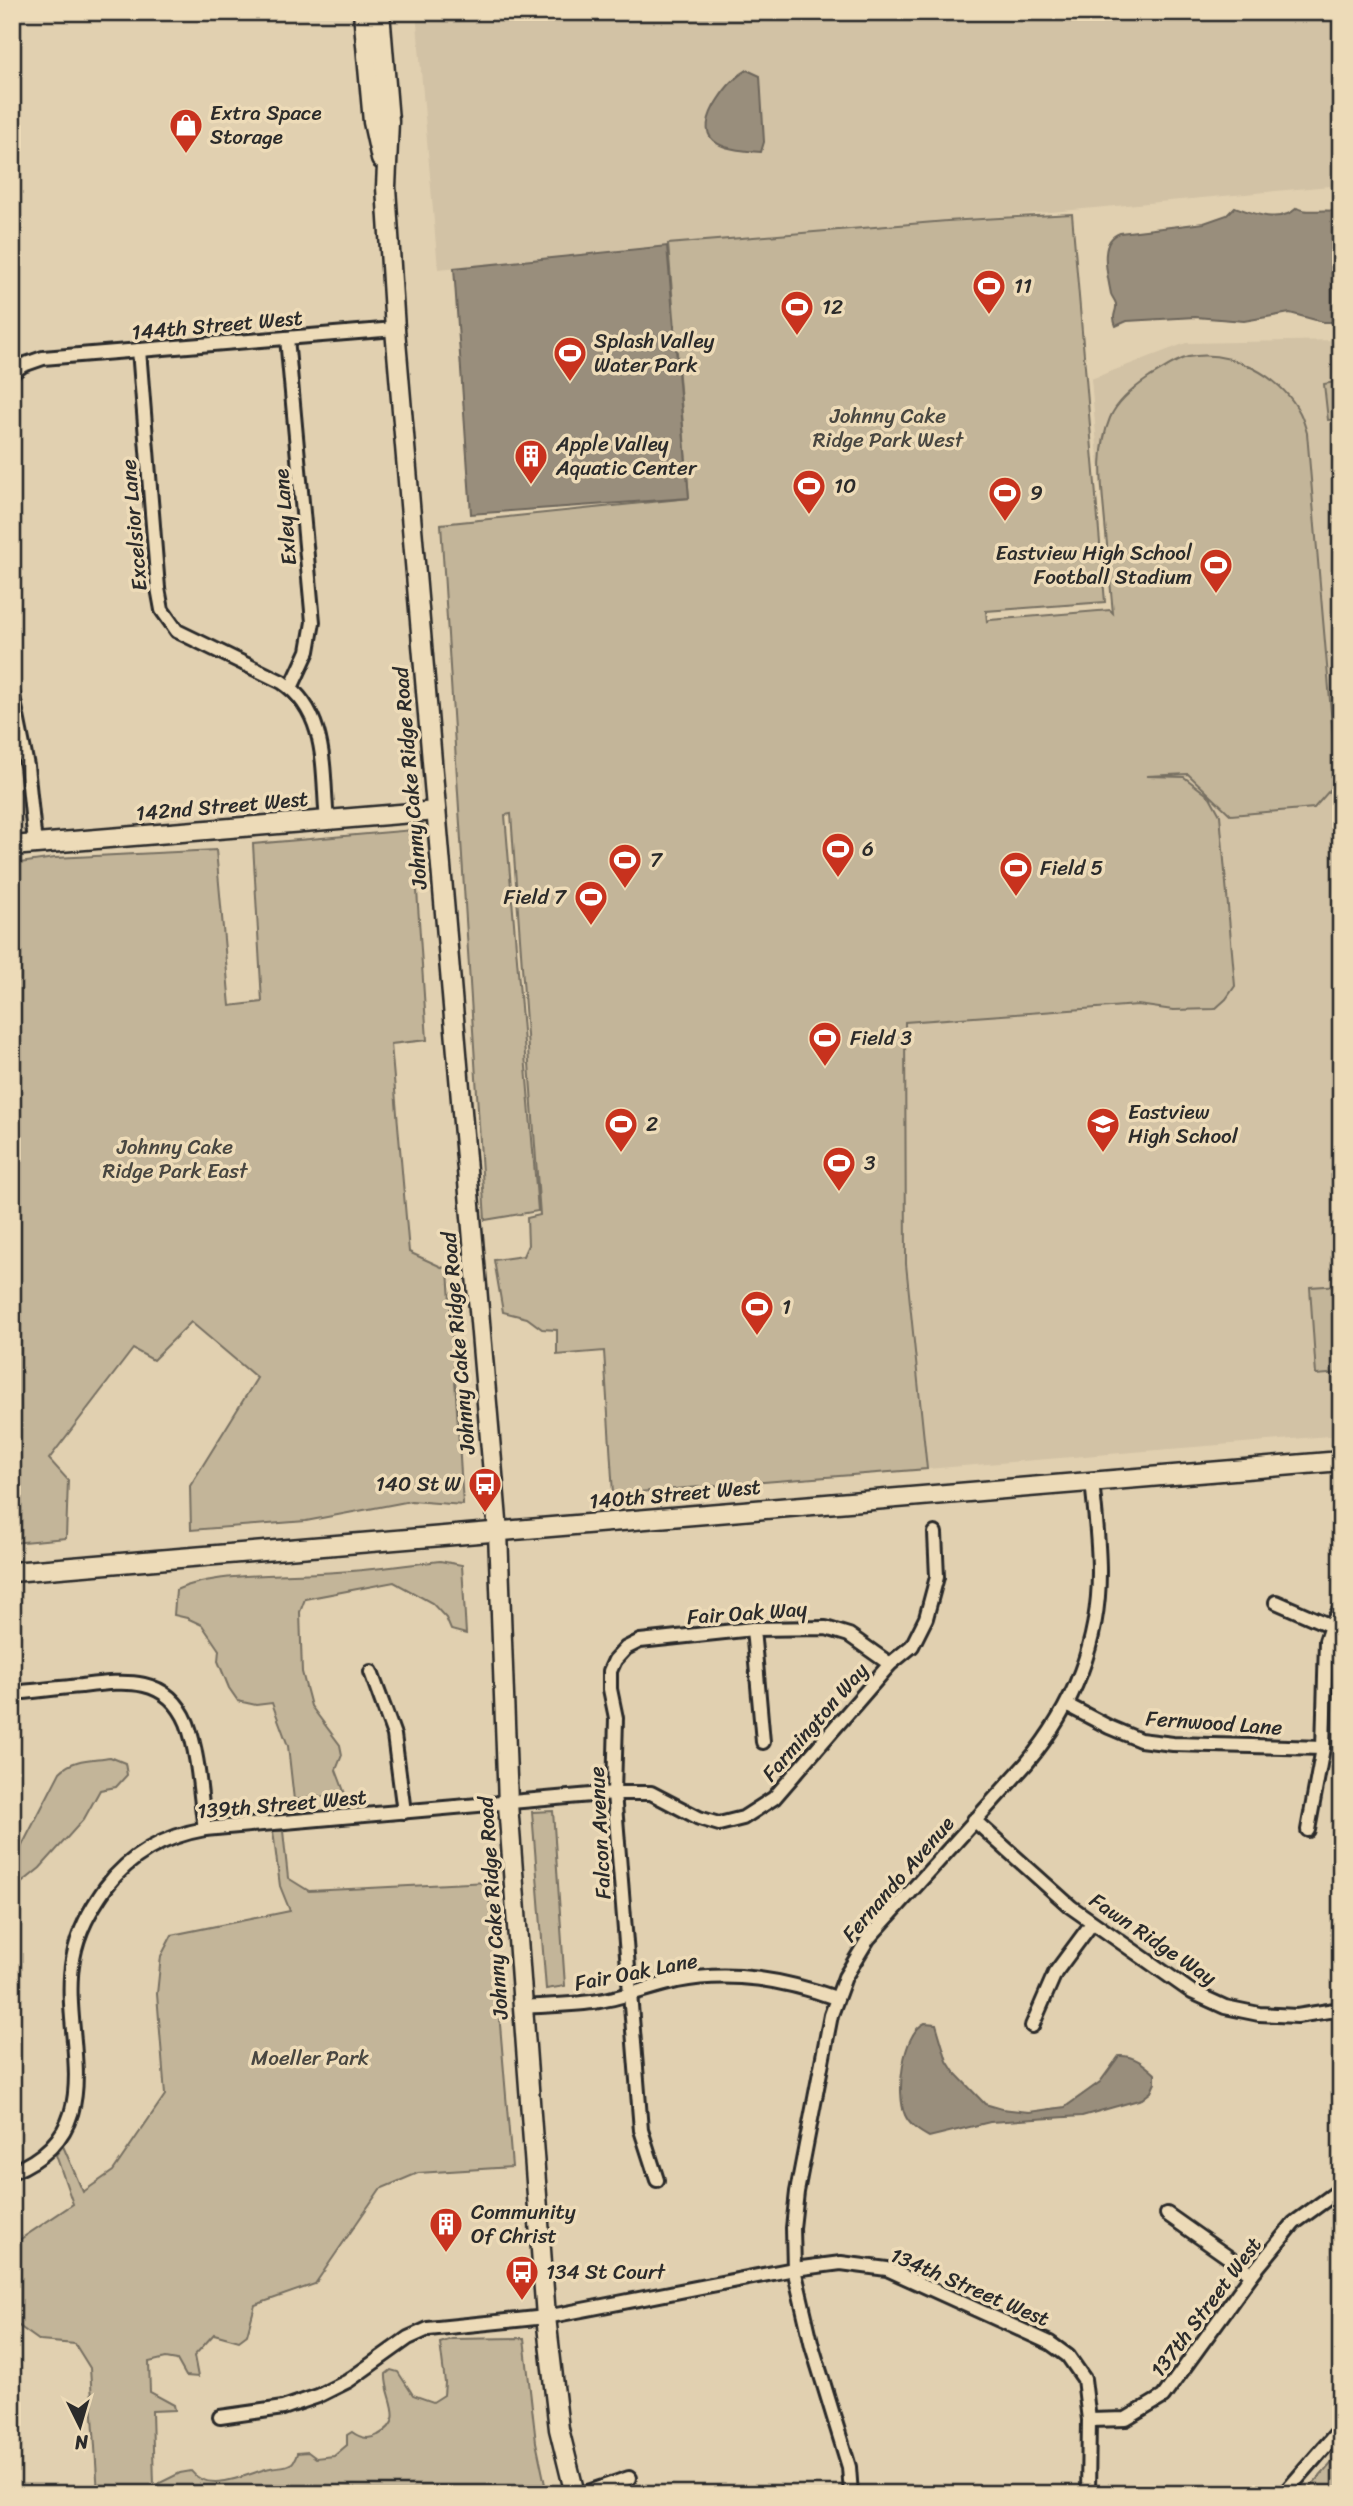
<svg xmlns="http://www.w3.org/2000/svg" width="1353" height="2506" viewBox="0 0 1353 2506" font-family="Sriracha,sans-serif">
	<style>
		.built { fill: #d2c2a5 }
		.green { fill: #c3b599; stroke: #777062; stroke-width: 2 }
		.water { fill: #998e7b; stroke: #6d665b; stroke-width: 2 }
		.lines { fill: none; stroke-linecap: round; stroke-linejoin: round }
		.street-casing { stroke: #2b2b2b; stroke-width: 18 }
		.secondary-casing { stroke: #2b2b2b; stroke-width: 23 }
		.street { stroke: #eddbb8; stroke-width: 12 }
		.secondary { stroke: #eddbb8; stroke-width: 18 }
		.labels { text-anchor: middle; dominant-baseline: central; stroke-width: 7; stroke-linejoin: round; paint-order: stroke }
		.poi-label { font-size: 21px; fill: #2b2b2b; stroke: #eddbb8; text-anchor: start }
		.street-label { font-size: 21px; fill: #2b2b2b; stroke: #eddbb8 }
		.park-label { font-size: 21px; fill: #494741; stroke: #eddbb8 }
	</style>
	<rect width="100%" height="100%" fill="#e1d0b0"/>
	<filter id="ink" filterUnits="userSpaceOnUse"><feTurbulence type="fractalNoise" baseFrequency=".0143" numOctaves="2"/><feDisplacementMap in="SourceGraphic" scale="14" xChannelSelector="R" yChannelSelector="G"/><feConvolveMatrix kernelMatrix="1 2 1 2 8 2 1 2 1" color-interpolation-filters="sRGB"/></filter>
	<g filter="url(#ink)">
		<!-- built -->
		<g class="built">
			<polygon points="416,12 1341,12 1341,185 438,269"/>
			<polygon points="1341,340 1341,1435 927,1469 906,1264 905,1021 1138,1005 1173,1010 1127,777 1091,379 1186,343"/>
		</g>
		<!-- green -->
		<g class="green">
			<path d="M1072 214 1105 602 986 611 987 622 990 620 1110 610 1113 613C1110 583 1108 553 1105 523 1102 487 1096 452 1110 418 1117 401 1135 387 1150 377 1161 371 1175 360 1188 357 1230 349 1280 375 1300 413 1303 419 1305 426 1307 433L1337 782 1314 808 1231 815 1188 774 1147 776 1184 777 1210 797 1220 815 1235 986 1226 999 1215 1009 1173 1010 1138 1005 905 1022 906 1264 927 1469 613 1494 604 1351 557 1355V1330L542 1329 527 1318 503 1312 494 1260 523 1256 528 1245 527 1218 540 1215 511 814 505 815 538 1211 485 1220 441 524 689 498 668 244 947 221Z"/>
			<polygon points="1341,381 1341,419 1328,420 1324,384"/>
			<polygon points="413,830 427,1040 391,1044 409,1252 448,1270 463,1505 411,1501 306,1521 191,1530 190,1486 257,1378 191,1322 153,1360 133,1349 49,1459 68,1480 66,1538 12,1543 12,864 55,858 216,850 230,1006 262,1002 253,844"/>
			<polygon points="1341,1285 1341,1373 1316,1375 1310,1287"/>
			<path d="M440 1561 462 1565 466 1634 451 1630 446 1618 432 1603 394 1582 305 1599 300 1612 302 1672 311 1706 340 1745 342 1755 336 1770 345 1794 294 1800 288 1746 272 1703 256 1705 238 1701 229 1688 218 1661 219 1650 202 1625 187 1618 174 1615 176 1590C218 1571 290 1576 337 1572 372 1570 406 1565 440 1561Z"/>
			<path d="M110 1757 125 1763 127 1775 116 1787 100 1790 84 1819 40 1868 19 1885 12 1884V1865L60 1772C74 1758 92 1760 110 1757Z"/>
			<polygon points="553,1811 565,1986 546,1989 532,1812"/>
			<path d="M273 1831H283L288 1878 309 1891 488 1882 512 2167 418 2173 380 2189 315 2284 255 2305 247 2335 239 2341 214 2334 194 2356 198 2377 186 2376 177 2360 166 2358 149 2362 150 2392 174 2405 175 2410 152 2411 154 2486 180 2473 191 2471C209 2495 248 2473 270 2468 277 2466 285 2468 292 2463 295 2460 296 2457 297 2453L308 2452 316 2458 334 2456 347 2445V2435L352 2432C360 2438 369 2440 378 2435 409 2419 384 2397 386 2374L391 2370 398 2372 413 2395 433 2402 444 2395 445 2383 440 2343 452 2339 524 2338 536 2442 547 2494H98L90 2368 75 2344 40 2341 12 2321V2241L19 2240 73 2204 56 2155 63 2146 83 2192 113 2171 165 2095 157 1994 161 1956 172 1935 290 1911 280 1886Z"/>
			<polygon points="1341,2452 1341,2494 1305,2494"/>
		</g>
		<!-- water -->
		<g class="water">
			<path d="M747 70 760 76 764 142 761 152C730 150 692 147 714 106 723 91 732 79 747 70Z"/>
			<path d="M1235 207C1254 214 1280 224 1297 208 1306 214 1325 208 1341 212V322H1323L1290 313 1244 321 1195 317 1127 321 1116 326C1111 314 1117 313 1116 304 1115 300 1112 297 1111 294 1108 276 1097 241 1120 233L1204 223 1227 215Z"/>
			<polygon points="667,246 689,498 471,514 454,268"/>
			<path d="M925 2023 936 2024 947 2061 954 2072 985 2104 1002 2109 1029 2112 1065 2107 1100 2082 1119 2056C1134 2055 1145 2065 1155 2074V2083L1151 2092 1142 2099 1082 2116 990 2122 929 2137C919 2131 910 2126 905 2115 896 2094 902 2033 925 2023Z"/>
		</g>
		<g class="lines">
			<defs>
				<g id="street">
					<polyline points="287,338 313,622 308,651 291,688"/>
					<path d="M139 350 158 588 162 610 177 631 282 682C329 713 322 772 327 821"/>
					<polyline points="12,373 23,365 43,358 395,329"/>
					<polyline points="12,691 27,766 35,844"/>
					<polyline points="1276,1602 1331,1626"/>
					<polyline points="753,1629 763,1742"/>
					<polyline points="371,1672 394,1735 404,1812"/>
					<path d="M12 1693C35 1691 58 1688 81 1686 124 1681 167 1675 187 1723 199 1755 200 1795 205 1829"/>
					<polyline points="1067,1705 1109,1727 1140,1740 1173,1744 1323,1748"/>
					<polyline points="974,1820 1071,1907 1192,1992 1225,2007 1259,2014 1297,2016 1341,2009"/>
					<polyline points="1308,1830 1323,1748 1326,1641 1331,1626 1341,1607"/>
					<path d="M523 2007C548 2005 574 2005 599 2001 625 1997 651 1987 677 1981 732 1970 784 1980 836 1998"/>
					<polyline points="1032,2026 1055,1973 1092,1923"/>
					<path d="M12 2172C115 2130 59 2037 73 1959 78 1931 90 1910 106 1887 131 1854 165 1836 205 1829L614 1793H651L699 1818 719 1824 743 1818 774 1798 890 1664 912 1646 926 1618 937 1577 935 1533"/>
					<polyline points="657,2180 641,2130 614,1793 616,1718 610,1689 610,1671 615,1660 626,1648 640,1641 753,1629 826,1628 849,1635 890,1664"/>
					<polyline points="1167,2214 1252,2274"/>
					<polyline points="220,2417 283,2408 318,2396 348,2381 408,2338 428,2329 546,2317 794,2269 841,2263 887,2269 1050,2343 1068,2356 1084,2379 1089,2420 1088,2494"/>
					<polyline points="1089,2420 1126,2419 1163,2397 1252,2274 1294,2223 1341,2189"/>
					<polyline points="582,2494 629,2478"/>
					<path d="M851 2494 849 2467 812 2346 794 2269 793 2228 797 2192 831 2015 845 1977 868 1939 1026 1764C1072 1709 1099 1645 1099 1572 1099 1542 1095 1511 1092 1481"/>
					<polyline points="1284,2494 1341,2428"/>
				</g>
				<g id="secondary">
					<polyline points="363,12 373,122 381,159"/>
					<polyline points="380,12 389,121 386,187 395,329 498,1532 508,1804 546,2317 559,2429 575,2494"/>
					<polyline points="12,846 436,811"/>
					<polyline points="12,1572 1341,1461"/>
				</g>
			</defs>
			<!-- street casing -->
			<use href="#street" class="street-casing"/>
			<!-- secondary casing -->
			<use href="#secondary" class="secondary-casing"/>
			<!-- street -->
			<use href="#street" class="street"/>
			<!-- secondary -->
			<use href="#secondary" class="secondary"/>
		</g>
	</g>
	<!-- icons -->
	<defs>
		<symbol id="shop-pin" viewBox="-11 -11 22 30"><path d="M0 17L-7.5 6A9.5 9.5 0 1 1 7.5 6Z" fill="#c8321e" stroke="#eddbb8"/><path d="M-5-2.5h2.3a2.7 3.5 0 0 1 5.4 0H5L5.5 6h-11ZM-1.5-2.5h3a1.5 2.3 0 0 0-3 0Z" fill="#fff"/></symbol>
		<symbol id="stadium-pin" viewBox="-11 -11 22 30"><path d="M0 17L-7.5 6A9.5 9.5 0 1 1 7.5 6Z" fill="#c8321e" stroke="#eddbb8"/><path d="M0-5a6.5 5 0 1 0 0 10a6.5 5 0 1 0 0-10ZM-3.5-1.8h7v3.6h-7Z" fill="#fff"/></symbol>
		<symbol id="building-pin" viewBox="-11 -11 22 30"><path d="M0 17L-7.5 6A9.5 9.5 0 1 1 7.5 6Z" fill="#c8321e" stroke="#eddbb8"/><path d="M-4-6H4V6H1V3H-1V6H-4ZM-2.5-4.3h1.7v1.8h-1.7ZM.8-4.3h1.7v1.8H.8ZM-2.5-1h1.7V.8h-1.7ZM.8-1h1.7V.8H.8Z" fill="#fff"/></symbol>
		<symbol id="school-pin" viewBox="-11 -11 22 30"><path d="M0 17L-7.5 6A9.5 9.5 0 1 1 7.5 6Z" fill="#c8321e" stroke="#eddbb8"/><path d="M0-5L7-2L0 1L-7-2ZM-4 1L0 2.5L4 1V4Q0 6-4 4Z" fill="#fff"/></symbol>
		<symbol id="bus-pin" viewBox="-11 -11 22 30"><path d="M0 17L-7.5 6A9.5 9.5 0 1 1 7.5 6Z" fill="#c8321e" stroke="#eddbb8"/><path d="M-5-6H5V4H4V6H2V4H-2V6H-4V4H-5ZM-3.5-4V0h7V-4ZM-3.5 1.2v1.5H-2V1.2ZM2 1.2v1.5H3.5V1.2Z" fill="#fff"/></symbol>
	</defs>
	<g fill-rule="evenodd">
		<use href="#shop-pin" x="167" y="106" width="38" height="52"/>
		<use href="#stadium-pin" x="970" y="267" width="38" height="52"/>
		<use href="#stadium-pin" x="778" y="288" width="38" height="52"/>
		<use href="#stadium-pin" x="551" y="334" width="38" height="52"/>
		<use href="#building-pin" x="512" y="437" width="38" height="52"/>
		<use href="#stadium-pin" x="790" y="467" width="38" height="52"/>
		<use href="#stadium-pin" x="986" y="474" width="38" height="52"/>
		<use href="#stadium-pin" x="1197" y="546" width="38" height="52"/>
		<use href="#stadium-pin" x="819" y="830" width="38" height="52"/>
		<use href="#stadium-pin" x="606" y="841" width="38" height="52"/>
		<use href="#stadium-pin" x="997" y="849" width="38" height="52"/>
		<use href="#stadium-pin" x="572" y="878" width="38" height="52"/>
		<use href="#stadium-pin" x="806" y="1019" width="38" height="52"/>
		<use href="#stadium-pin" x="602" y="1105" width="38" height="52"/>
		<use href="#school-pin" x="1084" y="1105" width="38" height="52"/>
		<use href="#stadium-pin" x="820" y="1144" width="38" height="52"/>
		<use href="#stadium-pin" x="738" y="1288" width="38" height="52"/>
		<use href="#bus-pin" x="466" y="1465" width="38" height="52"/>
		<use href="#building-pin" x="427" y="2205" width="38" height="52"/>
		<use href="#bus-pin" x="503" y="2253" width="38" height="52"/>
	</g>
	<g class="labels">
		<!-- poi labels -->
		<g class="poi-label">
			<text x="210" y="113">Extra Space<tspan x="210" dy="24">Storage</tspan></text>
			<text x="1014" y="286">11</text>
			<text x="822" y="307">12</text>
			<text x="594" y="341">Splash Valley<tspan x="594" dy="24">Water Park</tspan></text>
			<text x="556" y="444">Apple Valley<tspan x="556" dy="24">Aquatic Center</tspan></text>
			<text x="834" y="486">10</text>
			<text x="1030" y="493">9</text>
			<text x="1192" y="553" text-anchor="end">Eastview High School<tspan x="1192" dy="24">Football Stadium</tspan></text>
			<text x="862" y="849">6</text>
			<text x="650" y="860">7</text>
			<text x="1040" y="868">Field 5</text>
			<text x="566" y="897" text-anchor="end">Field 7</text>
			<text x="850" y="1038">Field 3</text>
			<text x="1128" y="1112">Eastview<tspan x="1128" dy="24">High School</tspan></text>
			<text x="646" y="1124">2</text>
			<text x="864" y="1163">3</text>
			<text x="782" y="1307">1</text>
			<text x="461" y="1484" text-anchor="end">140 St W</text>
			<text x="471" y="2212">Community<tspan x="471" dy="24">Of Christ</tspan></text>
			<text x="546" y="2272">134 St Court</text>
		</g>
		<!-- street labels -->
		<g class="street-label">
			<text transform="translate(217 325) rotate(-5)">144th Street West</text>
			<text transform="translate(285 517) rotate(-95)">Exley Lane</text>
			<text transform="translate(134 525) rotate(-95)">Excelsior Lane</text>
			<text transform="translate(410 778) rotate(-95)">Johnny Cake Ridge Road</text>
			<text transform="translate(222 806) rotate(-5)">142nd Street West</text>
			<text transform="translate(458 1343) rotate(-95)">Johnny Cake Ridge Road</text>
			<text transform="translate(675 1494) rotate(-5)">140th Street West</text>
			<text transform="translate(747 1613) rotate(-4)">Fair Oak Way</text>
			<text transform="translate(815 1722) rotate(-49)">Farmington Way</text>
			<text transform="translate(1214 1723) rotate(4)">Fernwood Lane</text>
			<text transform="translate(282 1804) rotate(-5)">139th Street West</text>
			<text transform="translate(600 1833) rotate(-93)">Falcon Avenue</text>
			<text transform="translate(898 1879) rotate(-49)">Fernando Avenue</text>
			<text transform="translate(493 1908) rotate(-94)">Johnny Cake Ridge Road</text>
			<text transform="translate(1153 1939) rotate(34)">Fawn Ridge Way</text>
			<text transform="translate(636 1972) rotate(-11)">Fair Oak Lane</text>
			<text transform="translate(970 2287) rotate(23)">134th Street West</text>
			<text transform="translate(1206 2307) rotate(-53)">137th Street West</text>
		</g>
		<!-- park labels -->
		<g class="park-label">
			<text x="888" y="416">Johnny Cake<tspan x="888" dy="24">Ridge Park West</tspan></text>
			<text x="175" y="1147">Johnny Cake<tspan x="175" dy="24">Ridge Park East</tspan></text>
			<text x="310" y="2058">Moeller Park</text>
		</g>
	</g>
	<!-- margin -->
	<rect width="1353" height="2506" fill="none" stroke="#eddbb8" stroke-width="42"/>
	<rect x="21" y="21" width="1311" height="2464" fill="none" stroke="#2b2b2b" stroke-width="2.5" filter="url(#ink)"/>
	<!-- north arrow -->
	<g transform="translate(80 2426) rotate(175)" stroke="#eddbb8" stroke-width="5" paint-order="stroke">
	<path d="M0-5L12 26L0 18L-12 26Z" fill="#2b2b2b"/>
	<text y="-10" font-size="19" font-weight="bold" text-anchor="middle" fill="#2b2b2b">N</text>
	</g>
</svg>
